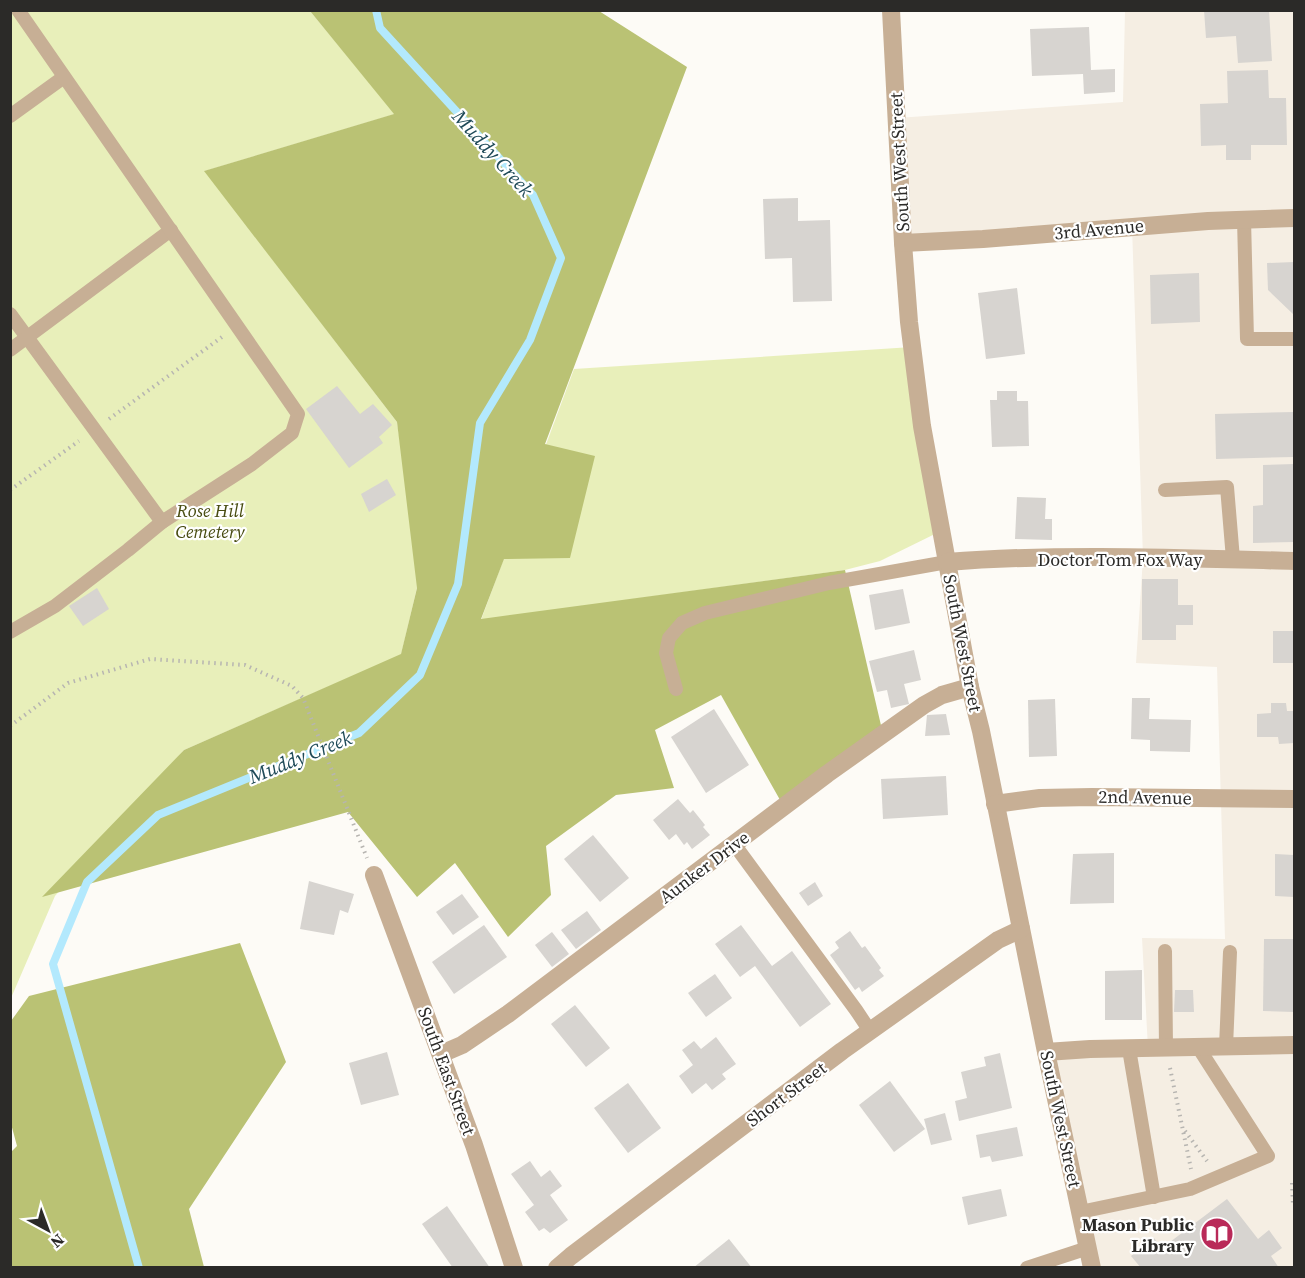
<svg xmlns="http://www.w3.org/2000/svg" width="1305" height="1278" viewBox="0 0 1305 1278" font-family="'Source Serif 4',serif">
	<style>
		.built { fill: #f5eee3 }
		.green { fill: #e8efba }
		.forest { fill: #bac274 }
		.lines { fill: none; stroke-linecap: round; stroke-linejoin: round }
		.stream { stroke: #b3e9fd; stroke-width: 8 }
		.building { fill: #d7d4d0 }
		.path { stroke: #b7b5b1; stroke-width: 4; stroke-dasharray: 1.5 4.5; stroke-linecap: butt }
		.service { stroke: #c7af95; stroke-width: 14 }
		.minor { stroke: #c7af95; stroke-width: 18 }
		.labels { text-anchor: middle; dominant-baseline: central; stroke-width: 4.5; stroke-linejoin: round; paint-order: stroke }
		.street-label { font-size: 18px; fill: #2b2a28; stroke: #fff }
		.park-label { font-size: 18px; font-style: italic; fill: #484c11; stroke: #fff }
		.poi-label { font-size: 18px; font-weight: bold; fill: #2b2a28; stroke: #fff; text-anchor: end }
		.water-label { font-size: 20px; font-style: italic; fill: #1f4a58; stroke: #fff }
	</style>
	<rect width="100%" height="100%" fill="#fdfbf6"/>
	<!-- built -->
	<polygon class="built" points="1125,11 1294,11 1294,1267 1092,1267 1046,1052 1148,1048 1142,938 1225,939 1217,667 1136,663 1143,558 1132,226 903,243 897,118 1123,102"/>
	<!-- green -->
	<g class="green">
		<polygon points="11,11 310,11 395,114 205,171 397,422 420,575 401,655 184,750 55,896 11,998"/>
		<polygon points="912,347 941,531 880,561 845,570 481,620 574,369"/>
	</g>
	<!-- forest -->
	<g class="forest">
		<polygon points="468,10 470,12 480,10 599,11 687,67 545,444 595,456 570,558 504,559 481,619 845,570 883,734 784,807 721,695 655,730 674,788 616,795 546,846 551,895 508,937 455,863 417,897 348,812 42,897 184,750 401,654 417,588 397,422 204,171 394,114 310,11"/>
		<polygon points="240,943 286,1062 189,1209 204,1267 11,1267 11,1152 17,1146 10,1120 11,1021 29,996"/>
	</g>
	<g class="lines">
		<!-- stream -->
		<polyline class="stream" points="139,1268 53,964 87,882 158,815 359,733 420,675 458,584 480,423 530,340 561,258 533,195 380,28 376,10"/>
	</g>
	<!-- building -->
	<g class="building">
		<polygon points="1204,10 1269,10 1272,61 1238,63 1236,36 1206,38"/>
		<polygon points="1089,27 1091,70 1115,69 1115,92 1084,94 1083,74 1032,76 1030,29"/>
		<polygon points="1268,70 1269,98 1286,98 1287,145 1251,145 1251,160 1226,160 1226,145 1201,146 1200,104 1228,103 1227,71"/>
		<polygon points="798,198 798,221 830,220 832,301 793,302 792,258 765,259 763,199"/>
		<polygon points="1294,262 1294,315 1268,290 1267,263"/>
		<polygon points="1199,273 1200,322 1151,324 1150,275"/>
		<polygon points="1017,288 1025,354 986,359 978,293"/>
		<polygon points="337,386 360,414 373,404 392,425 379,437 383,443 349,468 306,409"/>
		<polygon points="997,391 1017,391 1017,401 1028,401 1029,446 992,447 990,400 997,400"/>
		<polygon points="1294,412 1294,457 1216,459 1215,414"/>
		<polygon points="1294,464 1294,542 1253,543 1253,506 1263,505 1263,465"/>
		<polygon points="387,479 396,495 369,512 361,494"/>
		<polygon points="1017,497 1046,498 1045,519 1052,519 1052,540 1015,539"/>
		<polygon points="1142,579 1178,579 1178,605 1193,605 1193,625 1176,625 1176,640 1142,640"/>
		<polygon points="97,588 109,609 83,626 69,606"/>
		<polygon points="903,589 910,623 875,630 869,595"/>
		<rect x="1273" y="631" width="21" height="32"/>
		<polygon points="914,650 921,680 904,684 909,704 891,708 887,690 877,692 869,661"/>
		<polygon points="1132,698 1150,698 1149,719 1191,720 1190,752 1150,751 1150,740 1131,739"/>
		<polygon points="1055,699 1057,756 1029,757 1028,700"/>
		<polygon points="1271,703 1286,703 1287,711 1294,711 1294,743 1279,744 1278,737 1257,737 1257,714 1271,713"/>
		<polygon points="714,709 749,765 706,793 671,737"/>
		<polygon points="946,714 950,735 925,736 927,715"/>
		<polygon points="946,776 948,815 883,819 881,779"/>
		<polygon points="678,799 690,813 693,810 705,825 703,827 710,835 692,849 687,842 684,845 676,834 669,840 653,820"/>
		<polygon points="593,835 629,878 600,902 564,859"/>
		<polygon points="1114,853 1114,903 1070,904 1073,854"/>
		<polygon points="1275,854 1294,855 1294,897 1275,896"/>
		<polygon points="309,881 354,894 348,913 340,910 334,935 300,929"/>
		<polygon points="815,882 823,896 808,906 799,893"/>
		<polygon points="462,894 479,917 453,935 436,912"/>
		<polygon points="587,911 601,930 576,949 561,930"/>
		<polygon points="484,925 507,957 454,994 432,962"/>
		<polygon points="741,925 772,966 792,951 831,1004 800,1027 755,966 740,977 715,944"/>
		<polygon points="850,931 862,948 865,946 881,968 879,970 884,976 862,992 859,987 855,990 830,955 839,948 835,942"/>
		<polygon points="552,932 569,954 552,967 535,945"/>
		<polygon points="1264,939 1294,939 1294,1012 1263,1011"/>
		<polygon points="1142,970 1142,1020 1105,1020 1105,971"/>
		<polygon points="715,974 732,998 706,1017 688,993"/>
		<polygon points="1175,990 1193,990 1194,1012 1174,1012"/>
		<polygon points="575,1005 610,1048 586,1067 551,1024"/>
		<polygon points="716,1037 736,1064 722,1074 726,1079 712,1090 706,1083 692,1094 679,1076 693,1065 682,1050 694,1041 701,1049"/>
		<polygon points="387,1052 399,1095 361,1105 349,1063"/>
		<polygon points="1000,1053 1012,1108 959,1121 955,1101 967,1098 961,1072 986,1066 984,1057"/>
		<polygon points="890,1081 925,1129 894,1152 859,1105"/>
		<polygon points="628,1083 661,1128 628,1153 594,1108"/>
		<polygon points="945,1113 952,1140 931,1145 924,1119"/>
		<polygon points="1017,1127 1023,1156 992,1162 990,1156 980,1158 976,1135"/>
		<polygon points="530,1161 541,1177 550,1170 562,1186 550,1195 568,1220 550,1233 544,1228 539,1231 525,1212 534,1205 511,1174"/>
		<polygon points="1001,1189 1007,1216 968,1225 962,1197"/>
		<polygon points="1227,1199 1258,1239 1269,1230 1282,1248 1271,1256 1279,1268 1141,1268 1131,1256 1154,1238 1162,1248"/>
		<polygon points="447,1206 490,1268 453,1268 422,1224"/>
		<polygon points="729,1239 752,1268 693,1268"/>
	</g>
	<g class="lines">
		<!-- path -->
		<g class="path">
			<polyline points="109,419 222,337"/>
			<polyline points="10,490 79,441"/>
			<polyline points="10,726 68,683 150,659 245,665 292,686 303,698 367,858"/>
			<polyline points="1170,1068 1191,1169"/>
			<polyline points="1185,1131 1207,1161"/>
			<polyline points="1292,1183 1293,1205"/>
		</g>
		<!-- service -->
		<g class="service">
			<polyline points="10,116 64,77"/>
			<polyline points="1244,219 1247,339 1294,339"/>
			<polyline points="10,314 162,522"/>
			<polyline points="10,350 171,230"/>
			<polyline points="1165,490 1227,487 1233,559"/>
			<polyline points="10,632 55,606 128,550 162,522 252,464 292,433 298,414 18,10"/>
			<polyline points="676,689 666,653 669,638 682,623 705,613 829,583 947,562"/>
			<polyline points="734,844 856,1010 870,1031"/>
			<polyline points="1165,951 1166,1048"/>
			<polyline points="1226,1047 1230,952"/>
			<polyline points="1129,1049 1154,1197"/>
			<polyline points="1080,1212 1190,1189 1268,1156 1198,1047"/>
			<polyline points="1027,1268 1088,1248"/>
		</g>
		<!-- minor -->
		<g class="minor">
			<polyline points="891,10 903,243 909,322 922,426 970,687 981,731 1046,1052 1092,1268"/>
			<polyline points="903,243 983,239 1208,221 1294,218"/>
			<path d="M947 562C1061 553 1180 558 1294 561"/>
			<polyline points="995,804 1040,798 1092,797 1294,799"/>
			<polyline points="374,875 474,1145 514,1268"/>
			<polyline points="1046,1052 1090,1049 1294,1045"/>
			<polyline points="441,1054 462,1045 508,1014 827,774 924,705 942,695 970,687"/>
			<polyline points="557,1268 571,1256 842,1051 998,940 1021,929"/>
		</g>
	</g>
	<!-- icons -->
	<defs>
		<symbol id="library-disc" viewBox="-11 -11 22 22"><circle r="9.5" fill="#b92a59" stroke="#fff"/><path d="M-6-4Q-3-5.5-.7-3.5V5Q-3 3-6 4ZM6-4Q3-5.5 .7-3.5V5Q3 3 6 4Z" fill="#fff"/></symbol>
	</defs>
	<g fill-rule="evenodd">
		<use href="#library-disc" x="1198" y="1215" width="38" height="38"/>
	</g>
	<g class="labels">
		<!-- street labels -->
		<g class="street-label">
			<text transform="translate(899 162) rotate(-93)">South West Street</text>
			<text transform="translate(1099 229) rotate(-5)">3rd Avenue</text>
			<text x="1120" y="559">Doctor Tom Fox Way</text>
			<text transform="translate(963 643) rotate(79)">South West Street</text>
			<text transform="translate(1145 797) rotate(1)">2nd Avenue</text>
			<text transform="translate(704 867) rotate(-37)">Aunker Drive</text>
			<text transform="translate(447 1071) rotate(70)">South East Street</text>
			<text transform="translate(786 1094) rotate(-37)">Short Street</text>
			<text transform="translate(1061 1119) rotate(78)">South West Street</text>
		</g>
		<!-- park labels -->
		<g class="park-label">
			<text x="210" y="510">Rose Hill<tspan x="210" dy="21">Cemetery</tspan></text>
		</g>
		<!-- poi labels -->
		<g class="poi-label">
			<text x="1194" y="1224">Mason Public<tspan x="1194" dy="21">Library</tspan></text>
		</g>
		<!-- water labels -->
		<g class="water-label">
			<text transform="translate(493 153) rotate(48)">Muddy Creek</text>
			<text transform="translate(300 757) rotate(-22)">Muddy Creek</text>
		</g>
	</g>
	<!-- border -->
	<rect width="1305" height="1278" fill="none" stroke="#2b2a28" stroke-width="24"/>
	<!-- north arrow -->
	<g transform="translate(48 1230) rotate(139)" stroke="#ffffff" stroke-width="4.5" paint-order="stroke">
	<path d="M0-4.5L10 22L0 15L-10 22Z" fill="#2b2a28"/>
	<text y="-9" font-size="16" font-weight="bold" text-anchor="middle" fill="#2b2a28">N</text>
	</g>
</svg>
